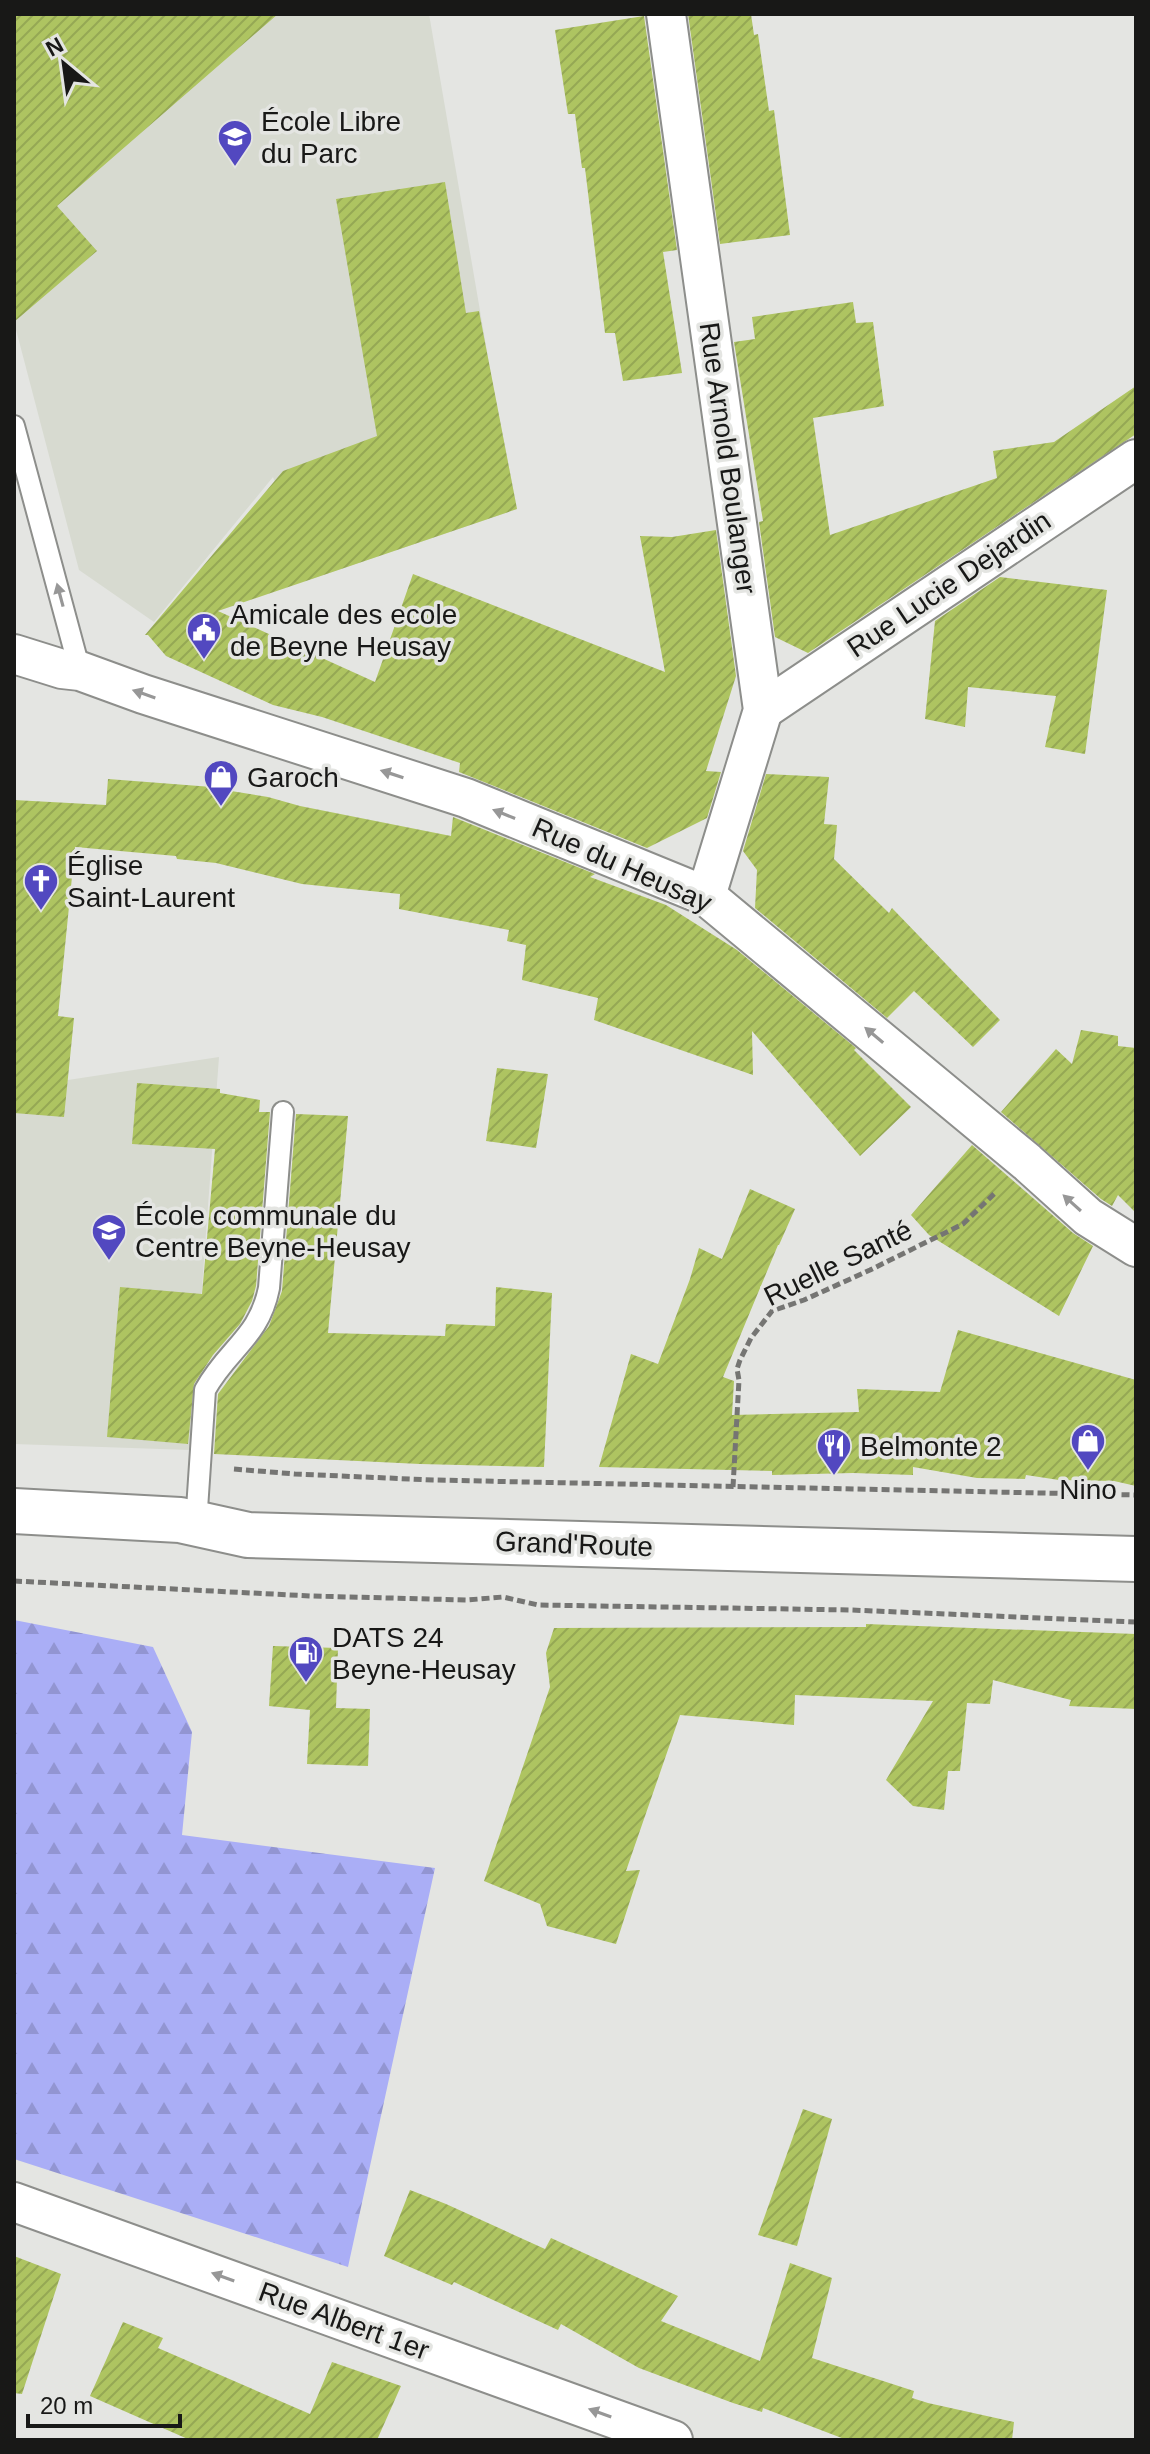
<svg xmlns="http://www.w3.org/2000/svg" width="1150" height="2454" viewBox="0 0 1150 2454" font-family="Helvetica,sans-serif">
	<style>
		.built { fill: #d7dad0 }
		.forest { fill: url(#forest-firs) }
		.building { fill: url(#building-hatch) }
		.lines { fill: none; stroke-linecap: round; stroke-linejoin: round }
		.service-casing { stroke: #8d8e8b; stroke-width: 24 }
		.minor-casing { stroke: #8d8e8b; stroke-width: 42 }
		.primary-casing { stroke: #8d8e8b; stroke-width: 48 }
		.path { stroke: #757573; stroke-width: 5; stroke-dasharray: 8 4; stroke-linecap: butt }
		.service { stroke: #fff; stroke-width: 20 }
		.minor { stroke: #fff; stroke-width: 38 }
		.primary { stroke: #fff; stroke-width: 44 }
		.oneway { fill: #979797 }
		.labels { text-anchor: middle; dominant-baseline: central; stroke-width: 7; stroke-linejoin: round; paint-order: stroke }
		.poi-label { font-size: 28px; fill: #181817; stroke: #e4e5e2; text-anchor: start }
		.street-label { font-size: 28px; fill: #181817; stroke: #e4e5e2 }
	</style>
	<defs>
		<pattern id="forest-firs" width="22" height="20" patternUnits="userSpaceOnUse" patternTransform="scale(2)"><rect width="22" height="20" fill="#aaaef6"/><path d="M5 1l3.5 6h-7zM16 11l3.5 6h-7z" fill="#9295d2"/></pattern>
		<pattern id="building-hatch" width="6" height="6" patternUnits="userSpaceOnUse" patternTransform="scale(2)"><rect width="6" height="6" fill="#aec461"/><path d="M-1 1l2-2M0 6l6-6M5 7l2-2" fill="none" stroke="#95a854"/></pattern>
	</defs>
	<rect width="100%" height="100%" fill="#e4e5e2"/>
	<!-- built -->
	<g class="built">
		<polygon points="14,14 429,14 494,392 517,509 311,579 273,477 154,622 79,570 14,322"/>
		<polygon points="219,1057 190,1450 14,1444 14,1074 68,1080"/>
	</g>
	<!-- forest -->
	<polygon class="forest" points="14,1620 153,1647 192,1732 182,1835 435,1868 348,2267 14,2159"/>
	<!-- building -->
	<g class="building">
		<polygon points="14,14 278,14 57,206 97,251 14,322"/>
		<polygon points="688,14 751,14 754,35 758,34 769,111 774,110 790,235 720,244"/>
		<polygon points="644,16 677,250 663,252 682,373 623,381 615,333 605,333 585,168 582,168 575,114 568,114 555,30"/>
		<polygon points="445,182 466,313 479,311 517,509 218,611 375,682 413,574 665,672 640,536 672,537 716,530 736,676 706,771 721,772 707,818 647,848 459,772 460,763 322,717 273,705 166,656 148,635 145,635 283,471 377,436 336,199"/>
		<polygon points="853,302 856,323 873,322 884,406 813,418 830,535 997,478 993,451 1054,442 1136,386 1136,434 808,653 775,637 759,522 763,521 734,342 755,339 752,317"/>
		<polygon points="1000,577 1107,590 1085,754 1045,747 1056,696 968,687 965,727 925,719 935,621"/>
		<polygon points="766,774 829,777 824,824 837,825 834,859 889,913 892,908 1000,1020 973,1047 914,991 887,1018 755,908 757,870 743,851"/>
		<polygon points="108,779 225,788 225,790 268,797 300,806 451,836 453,817 458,819 595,874 590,877 666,905 737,950 856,1048 854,1050 911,1107 860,1156 752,1031 753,1075 594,1020 598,998 522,980 526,945 507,941 509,930 399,909 400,894 302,884 216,863 177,859 176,856 75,847 58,1016 74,1018 64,1117 14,1113 14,800 106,805"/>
		<polygon points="1081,1030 1118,1036 1118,1046 1136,1048 1136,1213 1118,1195 1112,1206 1101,1199 1001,1112 1056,1049 1072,1064"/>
		<polygon points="497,1068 548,1074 536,1148 486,1141"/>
		<polygon points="137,1083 220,1089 220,1093 260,1100 259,1112 270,1112 256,1286 252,1301 240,1324 213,1355 194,1384 188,1444 107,1437 120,1287 202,1294 215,1149 132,1144"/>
		<polygon points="296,1114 348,1116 328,1333 445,1336 446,1324 495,1326 496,1287 552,1293 544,1467 420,1464 214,1454 218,1394 269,1326 282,1291"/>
		<polygon points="972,1145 1073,1233 1093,1246 1059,1316 929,1235 911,1215"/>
		<polygon points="750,1189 795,1209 779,1245 778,1245 723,1377 734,1381 732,1415 859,1412 857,1389 940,1392 958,1330 1136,1380 1136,1486 1114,1481 1059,1480 1026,1475 1025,1479 977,1478 913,1467 913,1475 853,1473 772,1475 772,1471 599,1467 631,1354 658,1364 690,1279 699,1248 722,1259"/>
		<polygon points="866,1624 1136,1634 1136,1709 1069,1706 1071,1700 993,1680 990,1704 967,1703 960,1771 948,1771 944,1810 913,1806 886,1780 933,1701 795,1695 794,1725 680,1715 626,1871 640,1870 616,1944 547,1926 540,1904 484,1881 550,1687 546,1653 554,1628 866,1627"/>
		<polygon points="273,1646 338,1648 336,1708 370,1709 368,1766 307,1764 310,1710 269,1706"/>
		<polygon points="803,2109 832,2119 797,2246 758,2235"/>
		<polygon points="410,2190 446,2204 545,2249 551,2238 678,2296 661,2321 760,2361 790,2263 832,2278 812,2358 914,2391 912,2398 928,2403 1014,2422 1012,2440 847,2440 763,2408 762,2412 733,2403 639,2368 561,2324 558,2330 454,2282 452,2285 384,2256"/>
		<polygon points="14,2256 61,2274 22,2394 14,2393"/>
		<polygon points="123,2322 163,2338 158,2348 310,2414 332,2362 401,2386 377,2440 190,2440 90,2396"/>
	</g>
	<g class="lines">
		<defs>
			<g id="service">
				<polyline points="14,426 80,671"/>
				<path d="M196 1524 205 1390C228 1348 259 1338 269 1288L283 1112"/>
			</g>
			<g id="minor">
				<polyline points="666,14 763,710 706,896"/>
				<polyline points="14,654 62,669 80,671 143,694 466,798 706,896 1027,1162 1088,1217 1136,1247"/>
				<polyline points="763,710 1136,459"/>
				<polyline points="14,2202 673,2440"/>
			</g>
			<polyline id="primary" points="14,1511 180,1520 248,1535 1136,1559"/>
		</defs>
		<!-- service casing -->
		<use href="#service" class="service-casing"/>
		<!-- minor casing -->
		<use href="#minor" class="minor-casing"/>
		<!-- primary casing -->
		<use href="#primary" class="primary-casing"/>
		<!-- path -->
		<g class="path">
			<polyline points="234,1469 295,1474 433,1480 1136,1495"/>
			<polyline points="733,1487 739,1380 737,1369 740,1360 751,1338 772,1311 804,1300 870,1270 963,1224 996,1192"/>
			<polyline points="14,1581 311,1596 467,1600 503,1597 538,1605 851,1610 1136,1622"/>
		</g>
		<!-- service -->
		<use href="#service" class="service"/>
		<!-- minor -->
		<use href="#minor" class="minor"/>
		<!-- primary -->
		<use href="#primary" class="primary"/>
	</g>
	<!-- one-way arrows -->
	<defs><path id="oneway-solid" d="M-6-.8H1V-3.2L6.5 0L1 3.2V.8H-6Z" transform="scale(2)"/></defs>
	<g class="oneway">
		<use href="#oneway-solid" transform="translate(60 595) rotate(-105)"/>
		<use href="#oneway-solid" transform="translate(144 694) rotate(-161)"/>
		<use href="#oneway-solid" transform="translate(392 774) rotate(-162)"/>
		<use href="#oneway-solid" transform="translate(504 814) rotate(-158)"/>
		<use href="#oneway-solid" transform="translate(874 1035) rotate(-140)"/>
		<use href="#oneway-solid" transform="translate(1072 1203) rotate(-138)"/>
		<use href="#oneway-solid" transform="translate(223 2277) rotate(-160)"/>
		<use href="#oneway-solid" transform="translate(600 2413) rotate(-160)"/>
	</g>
	<!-- icons -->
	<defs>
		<symbol id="school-pin" viewBox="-11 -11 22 30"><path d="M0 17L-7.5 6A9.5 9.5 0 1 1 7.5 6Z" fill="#5248c0" stroke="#e4e5e2"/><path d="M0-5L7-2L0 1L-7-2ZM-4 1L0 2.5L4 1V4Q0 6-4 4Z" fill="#fff"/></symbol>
		<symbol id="civic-pin" viewBox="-11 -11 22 30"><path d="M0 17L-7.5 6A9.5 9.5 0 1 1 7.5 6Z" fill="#5248c0" stroke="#e4e5e2"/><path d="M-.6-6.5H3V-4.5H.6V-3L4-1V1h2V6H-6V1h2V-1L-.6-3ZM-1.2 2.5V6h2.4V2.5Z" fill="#fff"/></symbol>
		<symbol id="shop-pin" viewBox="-11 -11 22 30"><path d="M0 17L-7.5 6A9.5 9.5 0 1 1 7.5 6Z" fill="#5248c0" stroke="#e4e5e2"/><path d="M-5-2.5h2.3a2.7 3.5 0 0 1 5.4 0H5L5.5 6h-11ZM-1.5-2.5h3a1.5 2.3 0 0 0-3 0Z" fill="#fff"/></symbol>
		<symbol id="church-pin" viewBox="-11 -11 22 30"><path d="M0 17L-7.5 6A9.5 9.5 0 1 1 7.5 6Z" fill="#5248c0" stroke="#e4e5e2"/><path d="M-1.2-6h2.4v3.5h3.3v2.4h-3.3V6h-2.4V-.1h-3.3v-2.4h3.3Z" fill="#fff"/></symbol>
		<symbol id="restaurant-pin" viewBox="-11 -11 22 30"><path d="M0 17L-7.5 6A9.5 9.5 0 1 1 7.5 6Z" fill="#5248c0" stroke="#e4e5e2"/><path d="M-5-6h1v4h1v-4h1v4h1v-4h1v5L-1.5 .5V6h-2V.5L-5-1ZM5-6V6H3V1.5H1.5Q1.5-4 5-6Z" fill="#fff"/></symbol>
		<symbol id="fuel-pin" viewBox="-11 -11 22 30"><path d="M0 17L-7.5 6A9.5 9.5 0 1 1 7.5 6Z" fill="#5248c0" stroke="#e4e5e2"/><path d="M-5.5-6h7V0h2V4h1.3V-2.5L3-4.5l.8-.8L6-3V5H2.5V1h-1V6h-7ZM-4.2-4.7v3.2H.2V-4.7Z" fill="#fff"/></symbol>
	</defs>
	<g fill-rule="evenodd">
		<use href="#school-pin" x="215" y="117" width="40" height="54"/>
		<use href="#civic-pin" x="184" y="610" width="40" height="54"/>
		<use href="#shop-pin" x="201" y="757" width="40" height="54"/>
		<use href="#church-pin" x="21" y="861" width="40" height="54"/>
		<use href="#school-pin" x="89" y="1211" width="40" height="54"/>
		<use href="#shop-pin" x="1068" y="1421" width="40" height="54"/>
		<use href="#restaurant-pin" x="814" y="1426" width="40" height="54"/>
		<use href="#fuel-pin" x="286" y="1633" width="40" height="54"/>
	</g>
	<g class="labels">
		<!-- poi labels -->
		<g class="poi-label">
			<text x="261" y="121">École Libre<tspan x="261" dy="32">du Parc</tspan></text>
			<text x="230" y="614">Amicale des ecole<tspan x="230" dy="32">de Beyne Heusay</tspan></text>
			<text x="247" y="777">Garoch</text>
			<text x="67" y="865">Église<tspan x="67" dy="32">Saint-Laurent</tspan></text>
			<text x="135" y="1215">École communale du<tspan x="135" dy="32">Centre Beyne-Heusay</tspan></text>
			<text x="860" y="1446">Belmonte 2</text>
			<text x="1088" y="1489" text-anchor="middle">Nino</text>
			<text x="332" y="1637">DATS 24<tspan x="332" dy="32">Beyne-Heusay</tspan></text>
		</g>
		<!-- street labels -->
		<g class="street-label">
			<text transform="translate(728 458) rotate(82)">Rue Arnold Boulanger</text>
			<text transform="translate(949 584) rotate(-34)">Rue Lucie Dejardin</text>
			<text transform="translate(622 865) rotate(24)">Rue du Heusay</text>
			<text transform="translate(838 1263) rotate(-26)">Ruelle Santé</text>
			<text transform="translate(574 1544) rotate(2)">Grand'Route</text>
			<text transform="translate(344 2321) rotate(20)">Rue Albert 1er</text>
		</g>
	</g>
	<!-- border -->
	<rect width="1150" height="2454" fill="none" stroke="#181817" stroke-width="32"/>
	<!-- north arrow -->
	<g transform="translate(64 64) rotate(331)" stroke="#e4e5e2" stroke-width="6" paint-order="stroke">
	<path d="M0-6L14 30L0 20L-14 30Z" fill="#181817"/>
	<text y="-12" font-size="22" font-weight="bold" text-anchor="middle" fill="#181817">N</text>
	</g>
	<!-- scale -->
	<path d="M28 2414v12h152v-12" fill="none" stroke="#181817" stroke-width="4"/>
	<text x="40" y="2414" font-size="24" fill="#181817" stroke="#e4e5e2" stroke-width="6" paint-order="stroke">20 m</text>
</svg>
